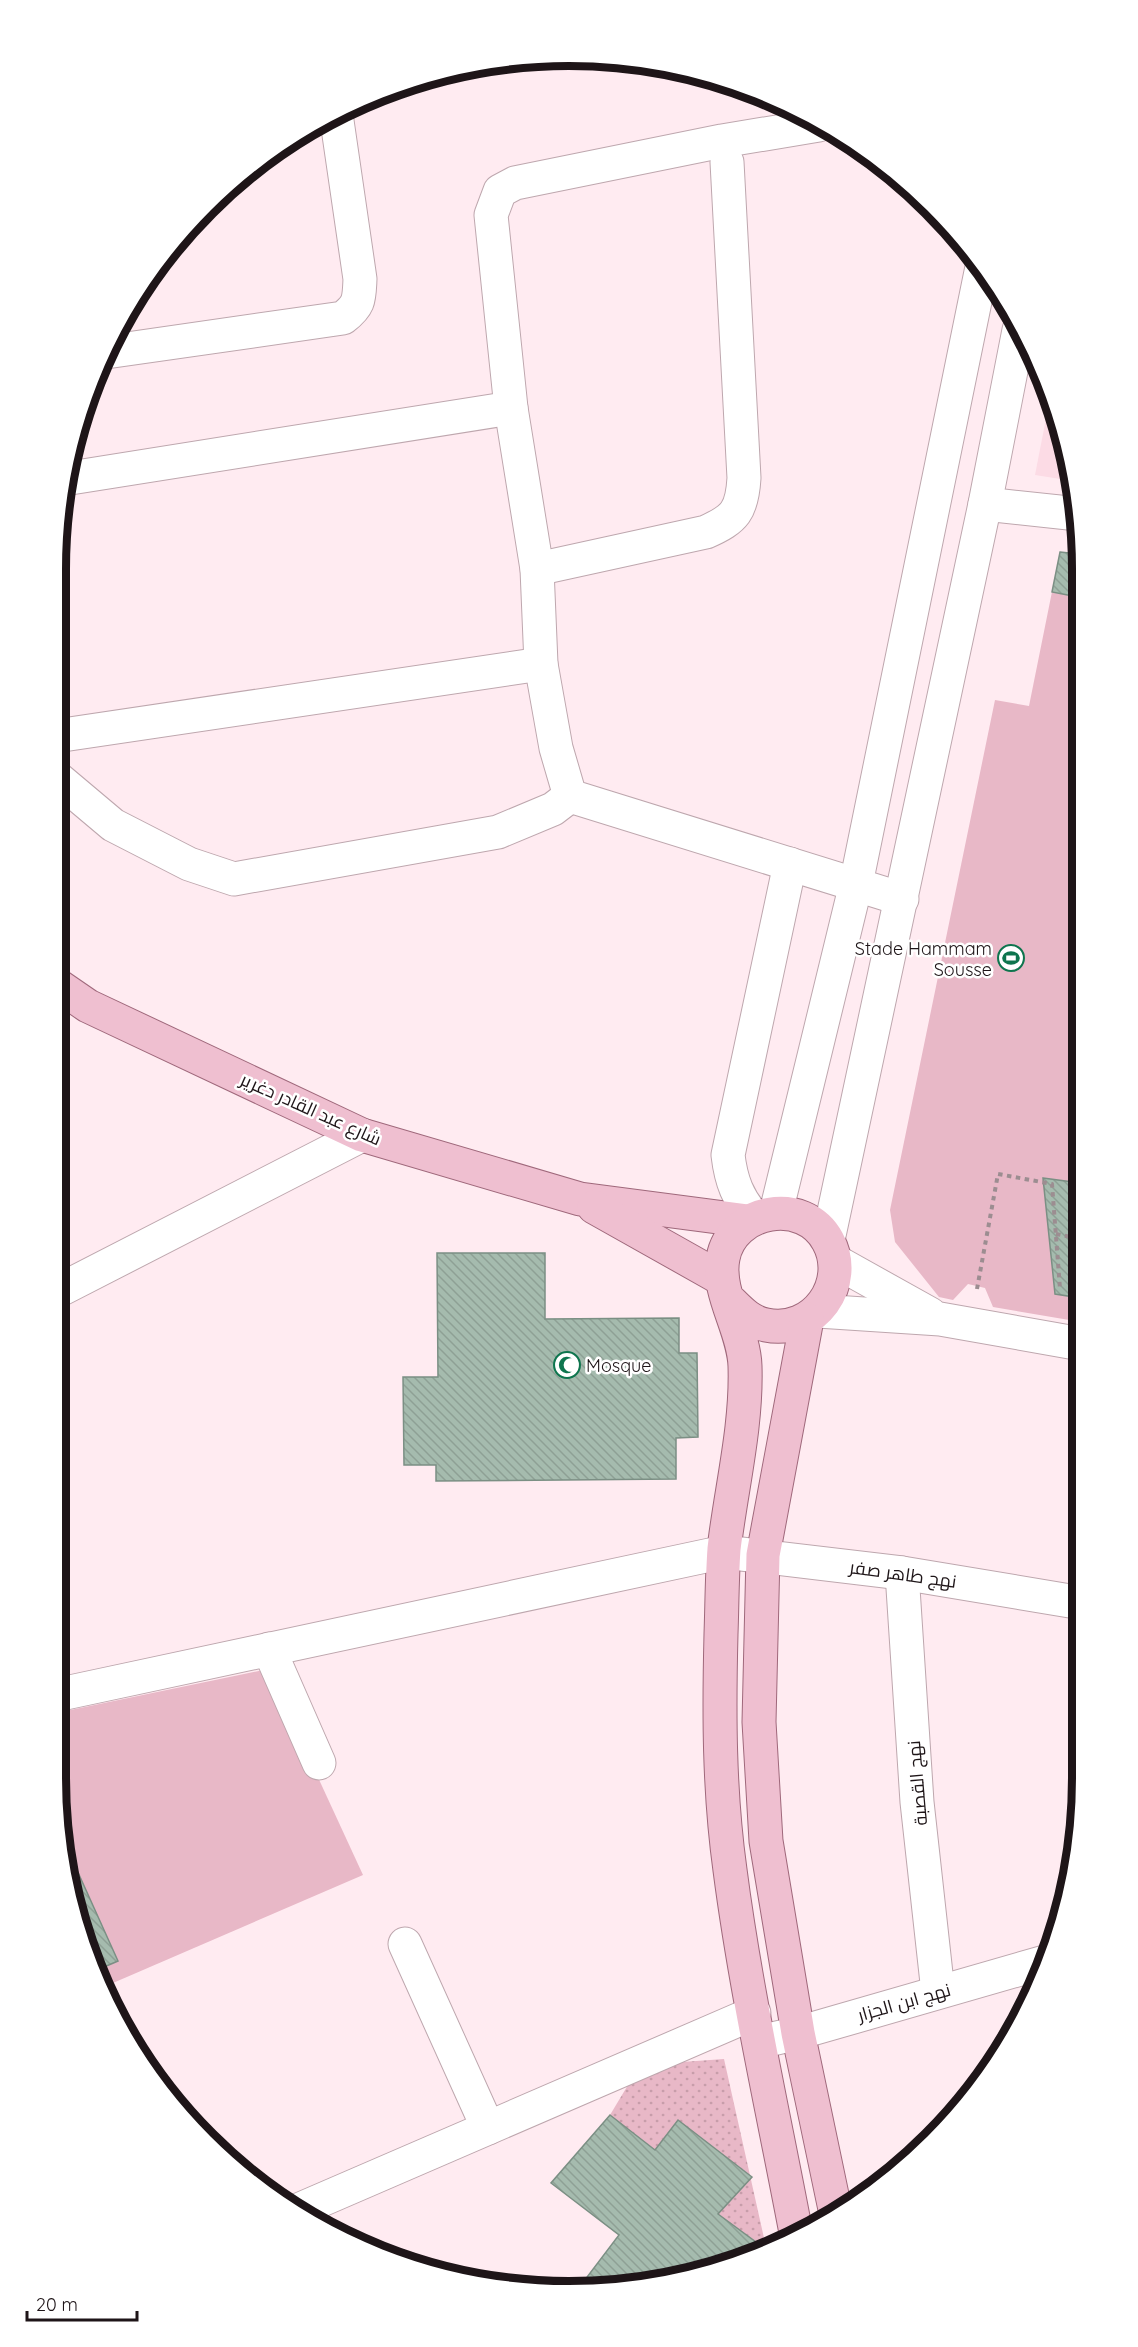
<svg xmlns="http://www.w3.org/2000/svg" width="1138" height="2347" viewBox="0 0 1138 2347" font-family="Quicksand,Cairo,sans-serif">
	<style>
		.built { fill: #fcdbe5 }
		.grass { fill: url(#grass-dots) }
		.garden { fill: #e8b8c7 }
		.building { fill: url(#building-back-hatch); stroke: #7b8f84; stroke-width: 1.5 }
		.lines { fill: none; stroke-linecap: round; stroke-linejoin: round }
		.minor-casing { stroke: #bea7ae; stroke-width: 35 }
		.major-casing { stroke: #9f687b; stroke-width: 35 }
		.path { stroke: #9c8d91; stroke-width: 4; stroke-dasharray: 4.5 4.5; stroke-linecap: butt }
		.minor { stroke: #fff; stroke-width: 33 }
		.major { stroke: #efbfd0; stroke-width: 33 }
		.labels { text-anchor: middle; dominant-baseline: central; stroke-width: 5; stroke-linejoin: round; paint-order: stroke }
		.poi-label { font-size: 18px; fill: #1e1518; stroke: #fff; text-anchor: end }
		.street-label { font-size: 18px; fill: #1e1518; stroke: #fff }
		.rim { fill: none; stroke: #1e1518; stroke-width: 8 }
	</style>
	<defs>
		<pattern id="grass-dots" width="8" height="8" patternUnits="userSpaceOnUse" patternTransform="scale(1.5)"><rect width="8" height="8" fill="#e8b8c7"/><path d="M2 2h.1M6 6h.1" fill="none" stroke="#c79daa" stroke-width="1.8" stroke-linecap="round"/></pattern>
		<pattern id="building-back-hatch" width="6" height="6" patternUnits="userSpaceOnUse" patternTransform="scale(1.5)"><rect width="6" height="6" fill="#a5bbae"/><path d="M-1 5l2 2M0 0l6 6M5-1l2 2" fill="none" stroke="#8ea095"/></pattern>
	</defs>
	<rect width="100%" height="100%" fill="#ffebf1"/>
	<!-- built -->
	<polygon class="built" points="1050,398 1073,481 1035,475"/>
	<!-- grass -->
	<polygon class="grass" points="724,2059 766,2247 764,2248 718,2214 752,2177 678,2121 655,2150 610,2115 640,2065"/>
	<!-- garden -->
	<g class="garden">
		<polygon points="1060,552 1078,554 1081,1322 993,1307 985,1288 968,1284 953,1300 939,1297 895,1242 890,1210 995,700 1029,706"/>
		<polygon points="268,1669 363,1875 106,1986 83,1941 56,1778 56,1713"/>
	</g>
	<!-- building -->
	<g class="building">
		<polygon points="1060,552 1078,554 1078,597 1052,592"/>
		<polygon points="1043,1178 1080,1183 1081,1298 1055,1294"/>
		<polygon points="437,1253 545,1253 545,1319 679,1318 679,1353 697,1353 698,1437 676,1438 676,1479 436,1481 436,1465 404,1465 403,1377 438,1377"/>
		<polygon points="67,1848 118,1961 97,1970 83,1941"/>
		<polygon points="610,2115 655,2150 678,2120 752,2177 718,2214 764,2248 636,2287 581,2285 619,2235 551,2183"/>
		<polygon points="496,2273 510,2283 488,2282"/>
	</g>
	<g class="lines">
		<defs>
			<g id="minor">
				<polyline points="819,125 722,141 515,183 500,191 491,215 511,408 537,569 541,664 556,748 570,796 902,899"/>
				<path d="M106 352 343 318C360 305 359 299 360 279L336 114"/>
				<polyline points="64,479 511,408"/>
				<polyline points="985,504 1078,514"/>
				<path d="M537 569 706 532C735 519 742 511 744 478L727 162"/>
				<polyline points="56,736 541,664"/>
				<polyline points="56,777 113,825 189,864 234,879 498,832 553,809 570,796"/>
				<polyline points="776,1212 856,884 982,267"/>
				<path d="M755 1218C738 1199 731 1181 728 1155L790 864"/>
				<polyline points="828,1240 985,504 1019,330"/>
				<polyline points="835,1261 930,1314"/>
				<polyline points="56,1292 362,1135"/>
				<polyline points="818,1311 940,1319 1081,1344"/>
				<polyline points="902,1573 917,1802 938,1992"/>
				<polyline points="269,1649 319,1763"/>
				<polyline points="56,1695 724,1552 902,1573 1082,1603"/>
				<polyline points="405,1944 488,2128"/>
				<polyline points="760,2042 798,2033 1048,1961"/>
				<polyline points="296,2211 754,2013"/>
			</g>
			<g id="major">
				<polyline points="56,984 88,1006 362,1135 580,1199 748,1221"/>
				<polyline points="594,1207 722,1279"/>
				<path d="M729 1300C740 1311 750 1322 766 1325 814 1335 851 1283 828 1241 804 1196 732 1209 723 1258 716 1292 744 1330 745 1366 747 1427 731 1489 724 1549 722 1577 722 1606 721 1634 719 1713 719 1791 730 1870 746 1993 774 2116 797 2238"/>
				<polyline points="807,1319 763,1555 759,1722 766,1841 798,2033 836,2214"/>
			</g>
		</defs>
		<!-- minor casing -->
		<use href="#minor" class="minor-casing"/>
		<!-- major casing -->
		<use href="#major" class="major-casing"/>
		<!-- path -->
		<g class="path">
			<polyline points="1056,1234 1081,1239"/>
			<polyline points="977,1289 998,1174 1052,1184 1060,1289"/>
		</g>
		<!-- minor -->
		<use href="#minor" class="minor"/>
		<!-- major -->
		<use href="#major" class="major"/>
	</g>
	<!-- icons -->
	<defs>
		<symbol id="stadium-ring" viewBox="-11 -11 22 22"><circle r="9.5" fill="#fff" stroke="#0e754e" stroke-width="1.5"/><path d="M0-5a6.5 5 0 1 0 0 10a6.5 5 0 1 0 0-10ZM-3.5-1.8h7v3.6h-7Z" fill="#0e754e"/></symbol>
		<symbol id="mosque-ring" viewBox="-11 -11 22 22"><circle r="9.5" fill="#fff" stroke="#0e754e" stroke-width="1.5"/><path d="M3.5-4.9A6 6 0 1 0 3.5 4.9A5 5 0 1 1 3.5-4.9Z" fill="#0e754e"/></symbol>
	</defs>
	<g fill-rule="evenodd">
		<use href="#stadium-ring" x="996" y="943" width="30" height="30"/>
		<use href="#mosque-ring" x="552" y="1350" width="30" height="30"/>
	</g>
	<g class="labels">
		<!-- poi labels -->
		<g class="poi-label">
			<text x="992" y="948">Stade Hammam<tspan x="992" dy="21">Sousse</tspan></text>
			<text x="586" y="1365" text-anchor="start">Mosque</text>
		</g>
		<!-- street labels -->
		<g class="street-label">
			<text transform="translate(311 1109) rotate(24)">شارع عبد القادر دغرير</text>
			<text transform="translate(903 1574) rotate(8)">نهج طاهر صفر</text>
			<text transform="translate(917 1783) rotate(-95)">نهج القصبة</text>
			<text transform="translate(904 2002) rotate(-16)">نهج ابن الجزار</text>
		</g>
	</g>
	<!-- crop -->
	<path d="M0 0H1138V2347H0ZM569 66H569A503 503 0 0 1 1072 569V1778A503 503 0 0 1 569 2281H569A503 503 0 0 1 66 1778V569A503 503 0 0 1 569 66Z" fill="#fff" fill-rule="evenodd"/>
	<path class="rim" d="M569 66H569A503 503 0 0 1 1072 569V1778A503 503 0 0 1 569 2281H569A503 503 0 0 1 66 1778V569A503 503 0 0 1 569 66Z"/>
	<!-- scale -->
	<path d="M27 2311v9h110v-9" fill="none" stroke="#1e1518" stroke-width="3"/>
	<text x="36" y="2311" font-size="18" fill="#1e1518" stroke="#ffffff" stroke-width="4.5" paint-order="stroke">20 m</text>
</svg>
